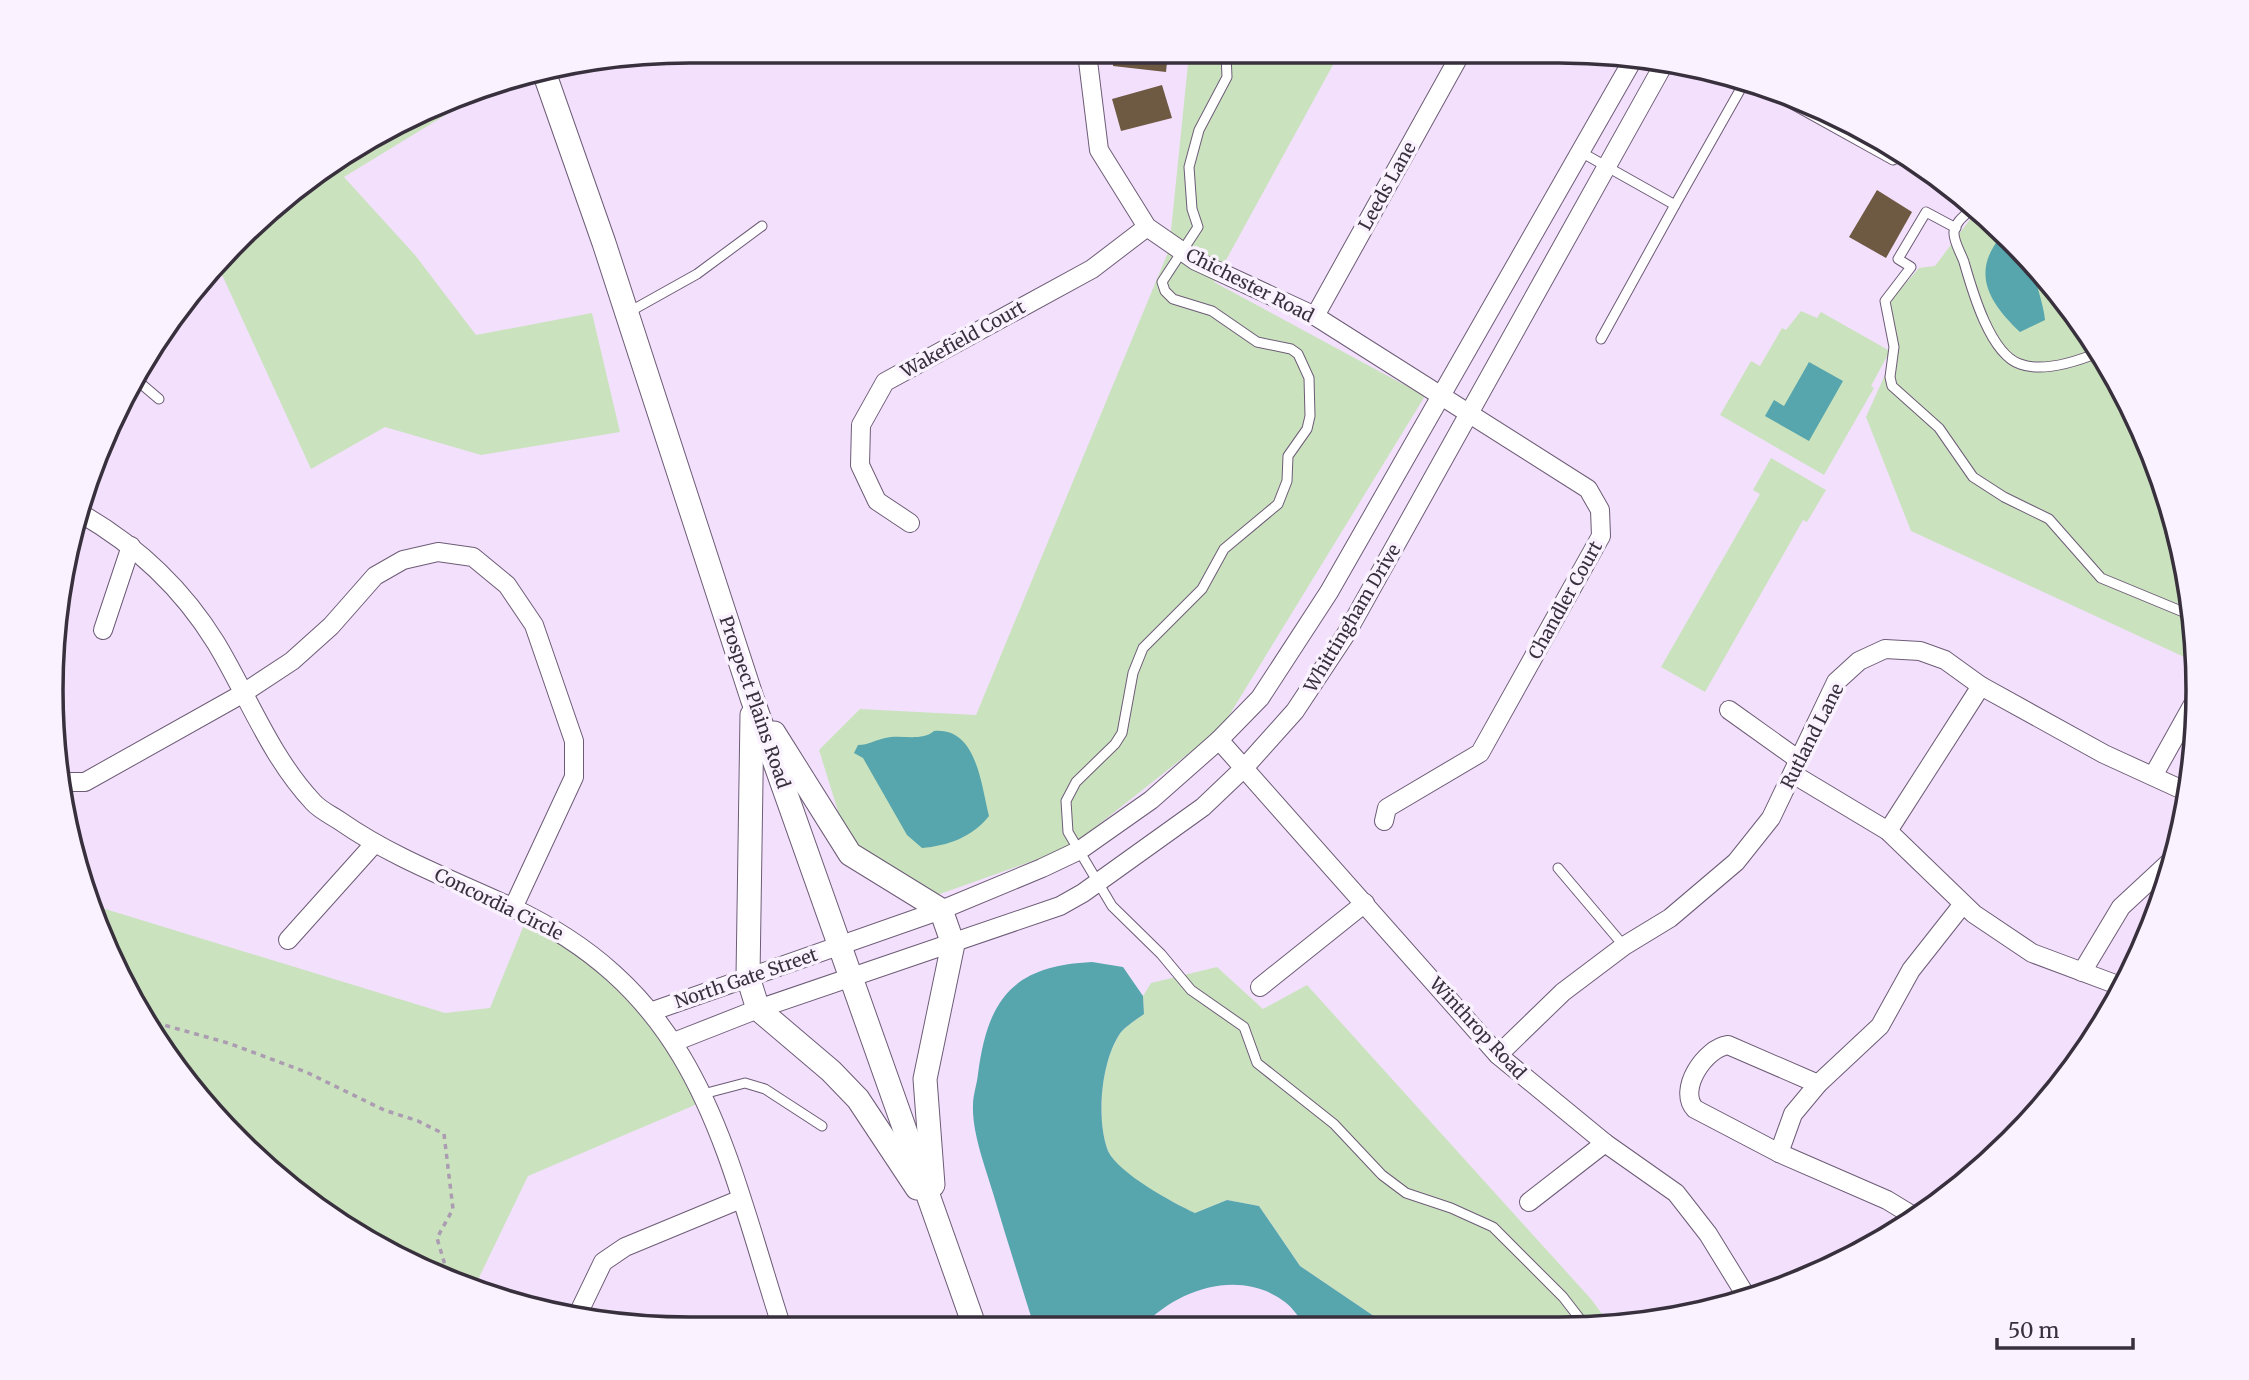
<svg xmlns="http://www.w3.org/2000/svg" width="2249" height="1380" viewBox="0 0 2249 1380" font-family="Merriweather,serif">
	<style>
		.green { fill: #cae3be }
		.water { fill: #57a5ad }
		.building { fill: #6e5942 }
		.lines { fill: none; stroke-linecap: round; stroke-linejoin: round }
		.service-casing { stroke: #6d5c76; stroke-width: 11 }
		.minor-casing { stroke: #6d5c76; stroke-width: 20 }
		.tertiary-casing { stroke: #6d5c76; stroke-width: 25 }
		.path { stroke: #ab9cb2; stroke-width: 3.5; stroke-dasharray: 5 5; stroke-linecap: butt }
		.service { stroke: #fff; stroke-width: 9 }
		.minor { stroke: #fff; stroke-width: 18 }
		.tertiary { stroke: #fff; stroke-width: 23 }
		.labels { text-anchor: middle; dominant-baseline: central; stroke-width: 7; stroke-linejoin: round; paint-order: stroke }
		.street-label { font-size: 18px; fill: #38303c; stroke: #faf2fe }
		.rim { fill: none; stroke: #38303c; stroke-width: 3.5 }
	</style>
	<rect width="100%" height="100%" fill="#f3e0fd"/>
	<!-- green -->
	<g class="green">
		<polygon points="1189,54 1339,54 1214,282 1425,396 1222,727 1069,848 923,900 851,853 819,750 860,709 976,715 1169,250"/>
		<polygon points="478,88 475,97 344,177 415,255 476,335 592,313 620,432 481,455 385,427 311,469 218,266 301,183"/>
		<polygon points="1977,210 2039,268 2112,370 2164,484 2193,606 2195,662 1911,531 1866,417 1897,348 1890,301 1919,268 1935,266"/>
		<polygon points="1801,311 1817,318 1821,312 1890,351 1871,386 1874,388 1824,475 1720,415 1751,361 1760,366 1782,328 1786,330"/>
		<polygon points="1771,458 1826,490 1807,522 1803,520 1705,692 1661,667 1760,494 1753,490"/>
		<polygon points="89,904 445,1013 490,1008 528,915 628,988 702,1102 528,1176 474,1288 446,1281 301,1197 159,1045"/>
		<path d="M1217 967 1263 1009 1307 985 1591 1299 1611 1326 1390 1327 1300 1266 1259 1206 1227 1200 1195 1213C1173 1203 1118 1174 1108 1151 1096 1120 1101 1063 1119 1035 1124 1027 1136 1020 1144 1014L1143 996 1151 983Z"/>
	</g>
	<!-- water -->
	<g class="water">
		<path d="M2003 234 2034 263C2032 276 2044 303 2045 320L2020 332C1988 302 1970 271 2003 234Z"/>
		<polygon points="1809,362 1843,381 1809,441 1765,416 1774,400 1784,406"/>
		<path d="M934 731C977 727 981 785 989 816 973 837 947 846 922 848L907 835 863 758 854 753 858 745C869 745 875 740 885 738 901 734 921 742 934 731Z"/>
		<path d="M1092 962 1123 967 1143 996 1144 1014C1136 1020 1124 1027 1119 1035 1101 1063 1096 1120 1108 1151 1118 1173 1173 1203 1195 1213L1227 1200 1259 1206 1300 1266 1390 1327H1306C1300 1319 1293 1308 1285 1302 1240 1268 1178 1289 1143 1326H1034C1020 1281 1006 1237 993 1193 985 1166 972 1133 973 1105 973 1095 977 1084 978 1074 988 998 1013 966 1092 962Z"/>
	</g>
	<!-- building -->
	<g class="building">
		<polygon points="1114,53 1168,53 1166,72 1113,66"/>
		<polygon points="1162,85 1172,118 1121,131 1112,99"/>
		<polygon points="1877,190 1912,212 1886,258 1849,237"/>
	</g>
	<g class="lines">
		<defs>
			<g id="service">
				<polyline points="1226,54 1227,77 1199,130 1189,167 1192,209 1198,227 1162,282 1165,291 1173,299 1212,311 1257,342 1291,349 1298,354 1309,378 1310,416 1307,429 1288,456 1287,481 1278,504 1224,549 1202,589 1143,648 1133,673 1122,733 1115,744 1076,782 1066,801 1068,832 1112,906 1161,954 1191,990 1244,1027 1257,1063 1334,1124 1382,1175 1406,1193 1451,1208 1493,1227 1563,1297 1587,1328"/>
				<polyline points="1765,89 1893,160 1902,156"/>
				<polyline points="1579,151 1675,205 1601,339"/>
				<polyline points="1675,205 1744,83"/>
				<path d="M1974 207C1966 215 1956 220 1954 232 1953 241 1961 253 1964 262 1972 290 1990 354 2020 364 2044 373 2078 361 2100 352"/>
				<polyline points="1956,228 1926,212 1898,259 1911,267 1885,301 1894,347 1890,377 1892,386 1939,428 1973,477 2004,497 2049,519 2101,578 2193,616"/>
				<polyline points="629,312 697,274 762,226"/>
				<polyline points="139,382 159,399"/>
				<polyline points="1558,868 1624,946"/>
				<polyline points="703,1094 745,1083 765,1089 822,1126"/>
			</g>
			<g id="minor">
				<polyline points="1087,53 1099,150 1147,227 1196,261 1315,316 1588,489 1600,510 1601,536 1480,753 1387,808 1384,821"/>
				<polyline points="1315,316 1460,55"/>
				<path d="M80 513C136 545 182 588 216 643 248 696 270 756 313 802 320 810 331 815 340 821 393 858 453 880 511 907 700 995 723 1144 781 1325"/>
				<polyline points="910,523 877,501 860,465 861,425 885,382 1092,269 1147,227"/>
				<polyline points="103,630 131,546"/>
				<polyline points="1729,710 1799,760"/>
				<polyline points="1219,740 1498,1055 1605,1143 1676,1193 1708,1234 1748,1299"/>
				<polyline points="1793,774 1888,831 1974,914 2032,953 2123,987"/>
				<polyline points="2153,776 2196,699"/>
				<polyline points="66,782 85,782 242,694 292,661 331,626 375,576 403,560 438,552 473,557 507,585 534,625 574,741 574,777 513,908"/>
				<polyline points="1888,831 1981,686"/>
				<polyline points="288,940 374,844"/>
				<polyline points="2082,972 2121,907 2176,856"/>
				<polyline points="1260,987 1365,903"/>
				<polyline points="653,1011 941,910 1042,868 1080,850 1151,800 1219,740 1260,698 1329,592 1635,56"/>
				<polyline points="674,1042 758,1009 1060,906 1083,893 1203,807 1244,768 1295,711 1346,634 1665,62"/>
				<polyline points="1498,1055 1563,992 1624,946 1670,918 1736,862 1771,818 1836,682 1859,661 1885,649 1920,651 1945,660 1981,686 2104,754 2187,792"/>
				<path d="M1818 1084 1728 1045C1705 1048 1677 1090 1695 1109L1779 1153 1887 1200 1915 1217"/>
				<polyline points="1779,1153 1793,1114 1818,1084 1880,1026 1911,970 1963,904"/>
				<polyline points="1529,1202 1605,1143"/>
				<polyline points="577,1316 603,1262 625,1247 741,1199"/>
			</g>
			<g id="tertiary">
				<polyline points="545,75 604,243 752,698 974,1325"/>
				<polyline points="752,715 748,977 758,1009 831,1071 858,1099 917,1188"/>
				<polyline points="774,733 850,854 941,910 953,944 925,1079 933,1185"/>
			</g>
		</defs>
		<!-- service casing -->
		<use href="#service" class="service-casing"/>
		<!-- minor casing -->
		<use href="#minor" class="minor-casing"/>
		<!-- tertiary casing -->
		<use href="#tertiary" class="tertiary-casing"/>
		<!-- path -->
		<polyline class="path" points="146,1020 228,1043 306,1072 384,1110 418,1121 444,1134 453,1209 437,1238 450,1282"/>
		<!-- service -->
		<use href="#service" class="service"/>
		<!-- minor -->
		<use href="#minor" class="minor"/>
		<!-- tertiary -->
		<use href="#tertiary" class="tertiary"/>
	</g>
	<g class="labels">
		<!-- street labels -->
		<g class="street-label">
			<text transform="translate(1387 186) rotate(-61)">Leeds Lane</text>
			<text transform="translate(1250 285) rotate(27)">Chichester Road</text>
			<text transform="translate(963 339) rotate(-29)">Wakefield Court</text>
			<text transform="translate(1565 600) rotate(-61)">Chandler Court</text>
			<text transform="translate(1352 618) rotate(-59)">Whittingham Drive</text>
			<text transform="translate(755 702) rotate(71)">Prospect Plains Road</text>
			<text transform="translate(1812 736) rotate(-63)">Rutland Lane</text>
			<text transform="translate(499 904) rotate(26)">Concordia Circle</text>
			<text transform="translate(746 978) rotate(-19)">North Gate Street</text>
			<text transform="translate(1478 1028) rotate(47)">Winthrop Road</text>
		</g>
	</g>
	<!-- crop -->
	<path d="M0 0H2249V1380H0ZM690 63H1559A627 627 0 0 1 2186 690V690A627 627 0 0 1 1559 1317H690A627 627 0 0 1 63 690V690A627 627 0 0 1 690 63Z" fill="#faf2fe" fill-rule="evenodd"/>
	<path class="rim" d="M690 63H1559A627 627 0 0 1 2186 690V690A627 627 0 0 1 1559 1317H690A627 627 0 0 1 63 690V690A627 627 0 0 1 690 63Z"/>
	<!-- scale -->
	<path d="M1997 1338v10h136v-10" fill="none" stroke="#38303c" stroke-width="3.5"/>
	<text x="2008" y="1338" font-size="21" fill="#38303c" stroke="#faf2fe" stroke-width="5" paint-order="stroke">50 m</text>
</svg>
